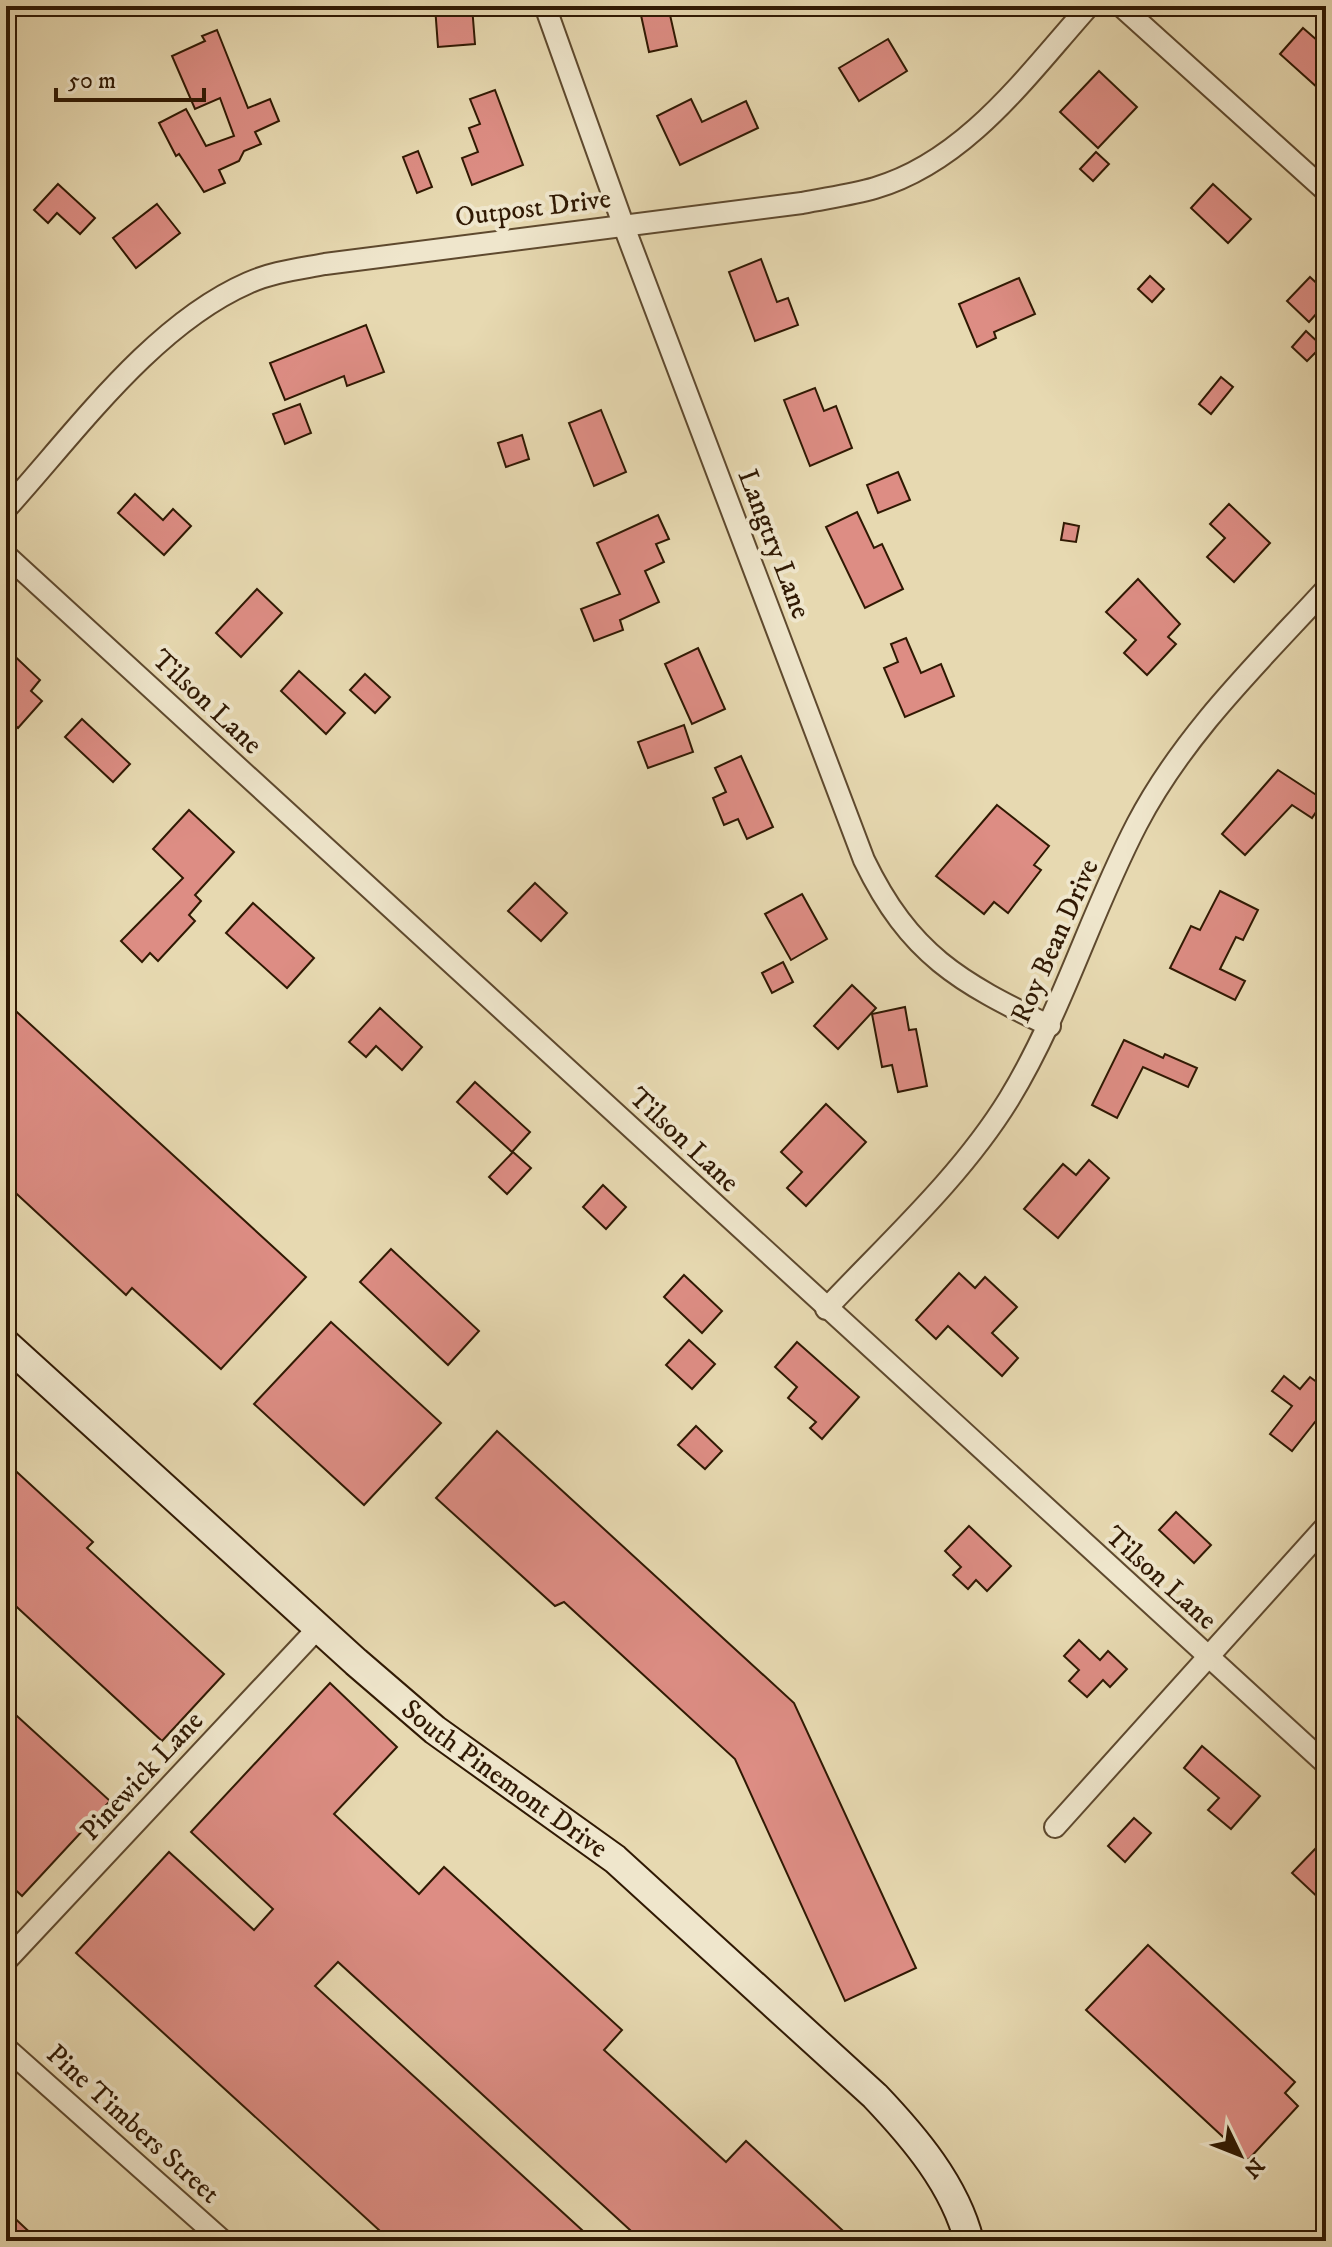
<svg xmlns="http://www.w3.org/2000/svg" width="1332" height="2247" viewBox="0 0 1332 2247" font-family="'IM FELL DW Pica',serif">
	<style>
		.building { fill: #dd8d84; stroke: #301903; stroke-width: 2 }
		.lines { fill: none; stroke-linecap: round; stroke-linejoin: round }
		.street-casing { stroke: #5e492e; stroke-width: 24 }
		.secondary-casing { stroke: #301903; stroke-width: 32 }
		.street { stroke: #efe6cc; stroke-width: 20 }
		.secondary { stroke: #efe6cc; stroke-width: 28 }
		.labels { text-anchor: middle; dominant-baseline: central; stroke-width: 8; stroke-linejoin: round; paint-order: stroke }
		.street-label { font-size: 28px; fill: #301903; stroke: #efe6cc }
	</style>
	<rect width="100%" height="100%" fill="#e7d9b1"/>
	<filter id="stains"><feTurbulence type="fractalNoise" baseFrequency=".0025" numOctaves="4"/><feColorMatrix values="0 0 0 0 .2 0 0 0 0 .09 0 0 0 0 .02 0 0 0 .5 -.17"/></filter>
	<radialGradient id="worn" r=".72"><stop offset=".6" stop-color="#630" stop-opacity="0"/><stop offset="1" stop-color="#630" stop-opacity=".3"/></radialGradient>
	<!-- building -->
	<g class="building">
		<polygon points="435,6 472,6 475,44 438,47"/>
		<polygon points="639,6 668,6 677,46 649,52"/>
		<polygon points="1303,28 1326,48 1326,81 1319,89 1280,54"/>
		<polygon points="217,30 248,108 270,99 279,121 255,132 261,144 244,151 239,161 219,170 225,183 204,192 179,154 176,156 159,123 186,109 206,146 234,136 220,98 195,109 172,56 205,41 202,36"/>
		<polygon points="888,39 907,71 859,101 839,68"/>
		<polygon points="1099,71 1137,107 1098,148 1060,112"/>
		<polygon points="495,90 523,165 472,185 462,158 478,152 469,128 480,124 470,99"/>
		<polygon points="691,99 702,122 746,101 758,128 680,165 657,116"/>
		<polygon points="418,151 432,187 417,193 403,157"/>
		<polygon points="1096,152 1109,164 1093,181 1080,169"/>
		<polygon points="58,184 95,218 80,234 57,213 48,223 34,210"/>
		<polygon points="1213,184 1251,219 1228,243 1191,208"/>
		<polygon points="157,204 180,233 136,268 113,238"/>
		<polygon points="761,259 777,302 788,298 798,325 755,341 729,272"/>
		<polygon points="1150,276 1164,289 1152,302 1138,289"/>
		<polygon points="1310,277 1326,292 1326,303 1309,322 1287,301"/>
		<polygon points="1019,278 1035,314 994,332 996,338 977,347 959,304"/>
		<polygon points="366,325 384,372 347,386 344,376 285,400 270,363"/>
		<polygon points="1306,331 1322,346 1307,361 1292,347"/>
		<polygon points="1221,377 1233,387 1211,414 1199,404"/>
		<polygon points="815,388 824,411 836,406 852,448 810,466 784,400"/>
		<polygon points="300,404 311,433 285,444 273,414"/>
		<polygon points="601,410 626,472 594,486 569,423"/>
		<polygon points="522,435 529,459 506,467 498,443"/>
		<polygon points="898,472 910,500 878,513 867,485"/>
		<polygon points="135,494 163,520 173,509 191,526 164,555 118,513"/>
		<polygon points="1229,504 1270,543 1234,582 1207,557 1225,538 1210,524"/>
		<polygon points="857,512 874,548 882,544 903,589 865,608 826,527"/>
		<polygon points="658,515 669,539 656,544 664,562 645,571 659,602 620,620 623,630 594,641 581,609 620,594 597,543"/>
		<polygon points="1064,523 1079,526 1076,542 1061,540"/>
		<polygon points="1138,579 1180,624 1168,637 1176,644 1147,675 1124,653 1136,640 1106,612"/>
		<polygon points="257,589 282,613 241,657 216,633"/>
		<polygon points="906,638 921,673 941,664 954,696 905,717 884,668 898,662 891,644"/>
		<polygon points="6,648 40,680 31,691 42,701 18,728 6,717"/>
		<polygon points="698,648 725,709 692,724 665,664"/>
		<polygon points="299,671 345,713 326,734 281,691"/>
		<polygon points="365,674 390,697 375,713 350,690"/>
		<polygon points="82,719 130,764 113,782 65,737"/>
		<polygon points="684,725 693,752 648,768 638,742"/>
		<polygon points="741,756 773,827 747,839 738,819 724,825 713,798 726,792 715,768"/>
		<polygon points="1278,770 1324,800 1312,818 1292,805 1245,855 1222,834"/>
		<polygon points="997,805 1049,846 1034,865 1041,870 1008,913 994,902 984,914 936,876"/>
		<polygon points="189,810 234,852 195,895 201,901 189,915 195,921 158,961 150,953 142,962 121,941 183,878 153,849"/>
		<polygon points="535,883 567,913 541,941 508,911"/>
		<polygon points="1220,891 1258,910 1243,940 1236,937 1220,969 1245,981 1235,1000 1170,968 1191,926 1200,930"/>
		<polygon points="802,894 827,939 791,960 765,914"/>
		<polygon points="253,903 314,958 287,988 226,933"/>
		<polygon points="783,962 793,982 772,993 762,973"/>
		<polygon points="852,985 876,1008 838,1049 814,1026"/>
		<polygon points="6,1002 306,1277 221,1369 132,1288 126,1295 6,1184"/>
		<polygon points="905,1007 909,1030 916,1029 927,1086 898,1092 892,1065 882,1067 872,1014"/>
		<polygon points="380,1008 422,1047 402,1070 376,1046 366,1057 349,1042"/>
		<polygon points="1124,1040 1163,1058 1165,1054 1197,1068 1188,1087 1143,1067 1117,1118 1092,1105"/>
		<polygon points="475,1082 530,1132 512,1152 457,1102"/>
		<polygon points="826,1104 866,1142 806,1206 787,1188 802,1172 781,1152"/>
		<polygon points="513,1152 531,1168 507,1194 489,1177"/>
		<polygon points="1089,1160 1109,1178 1058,1238 1024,1209 1063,1164 1076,1175"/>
		<polygon points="603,1185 626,1207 606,1229 583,1207"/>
		<polygon points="391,1249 479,1331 448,1365 360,1282"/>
		<polygon points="959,1273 975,1288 985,1277 1017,1307 992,1333 1018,1358 1002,1376 948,1326 936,1339 916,1320"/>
		<polygon points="684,1275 722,1311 702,1333 664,1297"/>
		<polygon points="331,1322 441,1423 364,1505 254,1404"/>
		<polygon points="689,1340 715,1364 692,1389 666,1365"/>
		<polygon points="797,1342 859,1397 822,1439 810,1428 816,1422 788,1398 797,1387 775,1367"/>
		<polygon points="1284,1376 1300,1389 1310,1377 1326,1389 1326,1408 1292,1451 1270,1434 1292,1406 1272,1391"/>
		<polygon points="696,1426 722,1451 705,1469 678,1445"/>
		<polygon points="497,1431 794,1703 916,1968 845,2001 735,1759 564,1602 555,1606 436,1498"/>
		<polygon points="6,1462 93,1542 87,1548 224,1674 162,1741 6,1597"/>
		<polygon points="1176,1512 1211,1545 1194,1563 1159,1530"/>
		<polygon points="969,1526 1011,1566 987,1591 976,1580 968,1589 953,1575 961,1567 945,1551"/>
		<polygon points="1079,1640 1100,1660 1108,1651 1127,1669 1110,1687 1103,1680 1087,1697 1069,1681 1079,1670 1064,1656"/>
		<polygon points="330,1683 397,1747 334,1814 419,1894 444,1867 622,2030 604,2050 726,2162 746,2141 854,2241 642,2241 338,1962 315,1986 594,2241 391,2241 76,1953 169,1852 254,1930 273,1909 191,1832"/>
		<polygon points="6,1706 110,1801 22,1896 6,1881"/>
		<polygon points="1202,1746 1260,1796 1231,1829 1208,1810 1219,1798 1184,1768"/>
		<polygon points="1134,1818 1151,1833 1125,1862 1108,1846"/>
		<polygon points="1317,1847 1326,1855 1326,1905 1292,1873"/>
		<polygon points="1148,1945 1295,2082 1285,2093 1298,2106 1248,2160 1086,2010"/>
		<polygon points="6,2210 39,2241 6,2241"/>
	</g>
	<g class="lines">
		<defs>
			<g id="street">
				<path d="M545 6 623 224 864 860C910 955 959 982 1050 1026"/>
				<polyline points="1121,6 1326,191"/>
				<path d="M6 509C75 433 152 325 248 283 272 272 299 269 325 264L802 203C826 198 851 195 875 188 967 161 1028 74 1089 6"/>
				<polyline points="6,555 1326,1764"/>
				<path d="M826 1309C888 1243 961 1177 1009 1099 1062 1012 1090 914 1137 824 1184 734 1258 663 1326 589"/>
				<polyline points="1055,1827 1326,1526"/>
				<polyline points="6,1961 318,1628"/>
				<polyline points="6,2048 223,2241"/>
			</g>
			<g id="secondary">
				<path id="s1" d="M6 1344 356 1662 435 1730 615 1859 875 2096C914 2137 955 2185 969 2241"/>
			</g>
		</defs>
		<!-- street casing -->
		<use href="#street" class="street-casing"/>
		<!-- secondary casing -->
		<use href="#secondary" class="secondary-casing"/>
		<!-- street -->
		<use href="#street" class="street"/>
		<!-- secondary -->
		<use href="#secondary" class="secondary"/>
	</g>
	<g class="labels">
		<!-- street labels -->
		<g class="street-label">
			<text transform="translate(533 208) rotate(-7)">Outpost Drive</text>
			<text transform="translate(774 544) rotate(69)">Langtry Lane</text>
			<text transform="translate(207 702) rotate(43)">Tilson Lane</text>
			<text transform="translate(1055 941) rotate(-66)">Roy Bean Drive</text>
			<text transform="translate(684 1140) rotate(43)">Tilson Lane</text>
			<text transform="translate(1161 1578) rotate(42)">Tilson Lane</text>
			<text transform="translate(142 1776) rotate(-47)">Pinewick Lane</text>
			<text stroke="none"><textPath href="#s1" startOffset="662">South Pinemont Drive</textPath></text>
			<text transform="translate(133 2124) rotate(42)">Pine Timbers Street</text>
		</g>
	</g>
	<!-- margin -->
	<rect width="1332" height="2247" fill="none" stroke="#e7d9b1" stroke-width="32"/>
	<rect x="8" y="8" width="1316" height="2231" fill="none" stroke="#301903" stroke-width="4"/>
	<rect x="16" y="16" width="1300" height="2215" fill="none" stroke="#301903" stroke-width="2"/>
	<!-- north arrow -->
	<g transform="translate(1240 2155) rotate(133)" stroke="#efe6cc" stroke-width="6" paint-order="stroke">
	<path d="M0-6L14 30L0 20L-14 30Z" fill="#301903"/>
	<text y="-12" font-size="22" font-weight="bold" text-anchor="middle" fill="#301903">N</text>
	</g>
	<!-- scale -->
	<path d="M56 88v12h148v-12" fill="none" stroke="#301903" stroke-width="4"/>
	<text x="68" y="88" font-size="24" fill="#301903" stroke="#efe6cc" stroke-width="6" paint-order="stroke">50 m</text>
	<rect width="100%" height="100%" filter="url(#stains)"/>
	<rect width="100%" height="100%" fill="url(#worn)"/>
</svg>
